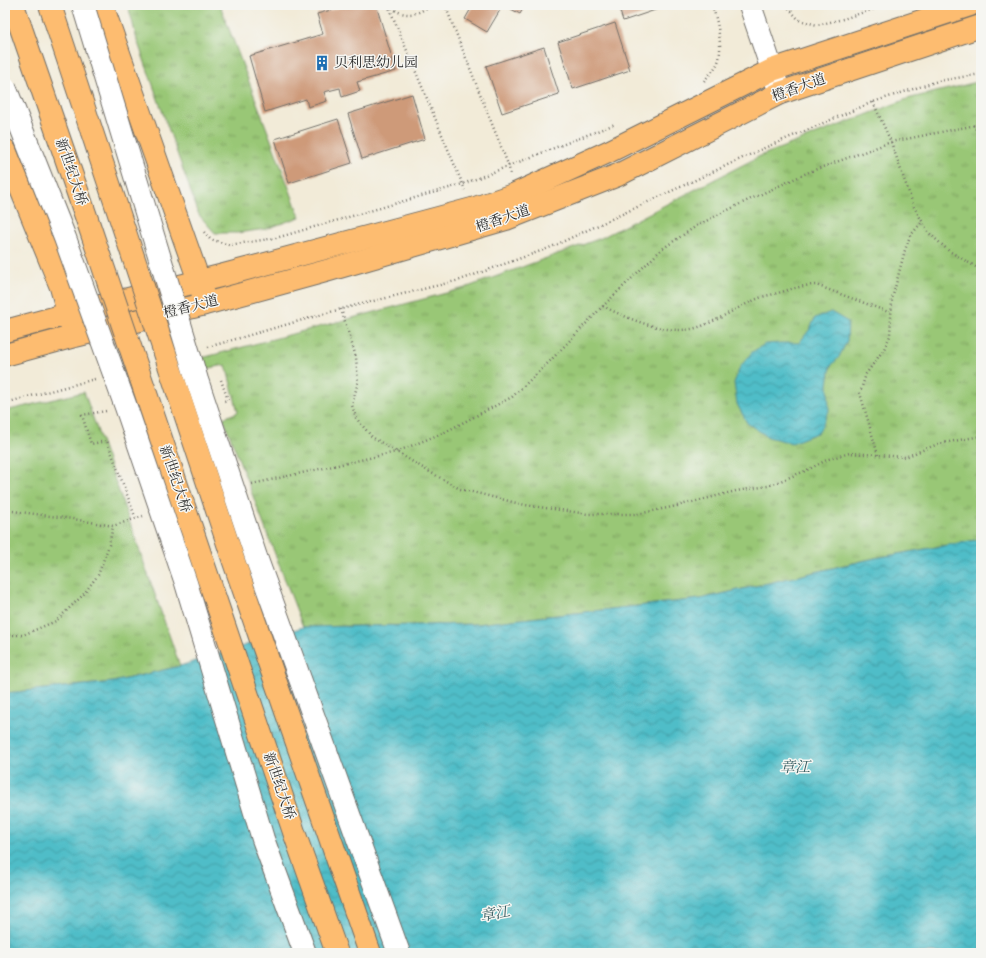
<svg xmlns="http://www.w3.org/2000/svg" width="986" height="958" viewBox="0 0 986 958" font-family="'IM FELL DW Pica','Noto Serif SC',serif">
	<style>
		.grass { fill: url(#grass-tufts); stroke: #627950 }
		.water { fill: url(#water-waves); stroke: #3d747a }
		.building { fill: #ce9a79 }
		.lines { fill: none; stroke-linecap: round; stroke-linejoin: round }
		.minor-casing { stroke: #716e68; stroke-width: 24 }
		.major-casing { stroke: #716e68; stroke-width: 24 }
		.path { stroke: #716e68; stroke-width: 2.5; stroke-dasharray: 1 3; stroke-linecap: butt }
		.minor { stroke: #fff; stroke-width: 22 }
		.major { stroke: #fdbc6f; stroke-width: 22 }
		.minor-bridge-casing { stroke: #716e68; stroke-width: 24; stroke-linecap: butt }
		.highway-bridge-casing { stroke: #716e68; stroke-width: 24; stroke-linecap: butt }
		.minor-bridge { stroke: #fff; stroke-width: 22 }
		.highway-bridge { stroke: #fdbc6f; stroke-width: 22 }
		.labels { text-anchor: middle; dominant-baseline: central; stroke-width: 3; stroke-linejoin: round; paint-order: stroke }
		.poi-label { font-size: 14px; fill: #2b2b2b; stroke: #f6f6f2; text-anchor: start }
		.street-label { font-size: 14px; fill: #2b2b2b; stroke: #f6f6f2 }
		.water-label { font-size: 15px; font-style: italic; fill: #385e62; stroke: #f6f6f2 }
	</style>
	<defs>
		<pattern id="grass-tufts" width="24" height="20" patternUnits="userSpaceOnUse"><rect width="24" height="20" fill="#99c776"/><path d="M3 7l-1-3M5 7V3M7 7l1-3M15 17l-1-3M17 17v-4M19 17l1-3" fill="none" stroke="#7da261"/></pattern>
		<pattern id="water-waves" width="16" height="10" patternUnits="userSpaceOnUse"><rect width="16" height="10" fill="#4fbdc8"/><path d="M0 5q4-4 8 0t8 0" fill="none" stroke="#429aa3"/></pattern>
	</defs>
	<rect width="100%" height="100%" fill="#f6f6f2"/>
	<filter id="ink" filterUnits="userSpaceOnUse"><feTurbulence type="fractalNoise" baseFrequency=".025" numOctaves="2"/><feDisplacementMap in="SourceGraphic" scale="8" xChannelSelector="R" yChannelSelector="G"/><feConvolveMatrix kernelMatrix="1 2 1 2 8 2 1 2 1" color-interpolation-filters="sRGB"/></filter>
	<filter id="wash" filterUnits="userSpaceOnUse"><feTurbulence type="fractalNoise" baseFrequency=".012" numOctaves="4" result="noise"/><feDisplacementMap in="SourceGraphic" scale="16" xChannelSelector="R" yChannelSelector="G"/><feGaussianBlur stdDeviation="0.9" result="paint"/><feColorMatrix in="noise" values="0 0 0 0 0 0 0 0 0 0 0 0 0 0 0 0 0 1.4 0 .05"/><feComposite in="paint" operator="in"/></filter>
	<g filter="url(#wash)">
		<rect width="100%" height="100%" fill="#f2ebd8"/>
		<!-- grass -->
		<g class="grass">
			<polygon points="128,5 220,5 300,217 266,229 237,233 215,233 199,215 137,40"/>
			<polygon points="981,81 981,539 875,558 700,599 477,624 303,627 223,418 238,412 226,365 199,370 198,359 465,288 601,238 760,156 907,99"/>
			<polygon points="84,392 180,666 113,682 5,693 5,411"/>
		</g>
		<!-- water -->
		<g class="water">
			<polygon points="831,312 848,322 847,341 839,357 831,366 828,384 829,411 819,432 792,443 768,437 747,423 737,404 734,383 740,367 752,352 765,344 781,343 799,343 810,329 815,318"/>
			<polygon points="981,539 981,953 5,953 5,693 113,682 180,666 303,627 477,624 700,599 875,558"/>
		</g>
		<g id="blocks">
			<!-- building -->
			<g class="building">
				<polygon points="348,5 376,5 396,71 357,82 360,91 342,97 340,88 324,92 327,101 308,107 306,99 265,112 249,56 323,34 317,14"/>
				<polygon points="473,5 503,5 487,32 465,19"/>
				<polygon points="504,5 525,5 520,14"/>
				<polygon points="618,5 670,5 623,21"/>
				<polygon points="615,23 630,70 573,89 558,42"/>
				<polygon points="544,47 559,94 502,113 486,66"/>
				<polygon points="412,94 425,139 362,159 348,114"/>
				<polygon points="338,119 352,163 289,183 275,139"/>
			</g>
		</g>
	</g>
	<g filter="url(#ink)">
		<use href="#blocks" fill-opacity="0" stroke="#716e68" stroke-width="1"/>
		<g class="lines">
			<defs>
				<polyline id="minor" points="750,5 780,93"/>
				<g id="major">
					<polyline points="102,5 199,281 203,295"/>
					<polyline points="5,150 61,287 72,327"/>
					<polyline points="5,331 68,314 224,275 472,209 513,195 610,151 772,70 970,5"/>
					<polyline points="5,355 75,336 205,304 326,271 506,219 618,175 780,93 981,26"/>
				</g>
			</defs>
			<!-- minor casing -->
			<use href="#minor" class="minor-casing"/>
			<!-- major casing -->
			<use href="#major" class="major-casing"/>
			<!-- path -->
			<g class="path">
				<polyline points="388,5 465,190"/>
				<path d="M389 5C401 18 418 16 430 5"/>
				<polyline points="445,5 509,167 510,174"/>
				<polyline points="786,5 799,20 817,25 843,19 886,5"/>
				<path d="M704 81C708 76 713 71 716 66 725 53 717 19 712 5"/>
				<polyline points="873,102 891,142 914,207 929,233 949,251 981,270"/>
				<polyline points="973,125 981,137"/>
				<polyline points="204,232 210,239 229,245 276,238 463,184 615,124"/>
				<path d="M603 306C628 319 670 337 699 327 719 320 738 307 757 299 763 296 771 295 778 293 791 289 803 285 816 285L891 313"/>
				<polyline points="341,309 356,357 358,382 352,405 356,418 372,437 423,468 460,489 525,505 588,514 638,514 677,506 736,491 768,486 805,471 829,459 850,453 905,457 938,444 981,436"/>
				<polyline points="208,347 341,309 460,280 549,248 762,149 873,102 938,81 981,74"/>
				<polyline points="221,380 228,400 224,401"/>
				<polyline points="5,403 95,379"/>
				<polyline points="106,411 82,415 91,444 107,441 136,519"/>
				<polyline points="878,455 860,393 866,374 884,349 890,336 892,299 905,250 910,236 922,222"/>
				<polyline points="252,484 396,452 445,432 512,397 550,361 603,306 662,249 698,225 740,204 809,172 891,142 981,124"/>
				<polyline points="5,510 73,519 113,526 143,516"/>
				<polyline points="5,635 23,635 56,621 83,595 98,575 109,545 113,526"/>
			</g>
			<!-- minor -->
			<use href="#minor" class="minor"/>
			<!-- major -->
			<use href="#major" class="major"/>
			<defs>
				<g id="minor-bridge">
					<polyline points="83,5 197,380 256,557 399,953"/>
					<polyline points="5,87 65,238 126,407 186,583 263,839 305,953"/>
				</g>
				<g id="highway-bridge">
					<polyline points="13,5 89,225 295,835 337,953"/>
					<polyline points="50,5 234,562 370,953"/>
				</g>
			</defs>
			<!-- minor-bridge casing -->
			<use href="#minor-bridge" class="minor-bridge-casing"/>
			<!-- highway-bridge casing -->
			<use href="#highway-bridge" class="highway-bridge-casing"/>
			<!-- minor-bridge -->
			<use href="#minor-bridge" class="minor-bridge"/>
			<!-- highway-bridge -->
			<use href="#highway-bridge" class="highway-bridge"/>
		</g>
	</g>
	<!-- icons -->
	<defs>
		<symbol id="building-bare" viewBox="-9 -9 18 18"><path d="M-4-6H4V6H1V3H-1V6H-4ZM-2.5-4.3h1.7v1.8h-1.7ZM.8-4.3h1.7v1.8H.8ZM-2.5-1h1.7V.8h-1.7ZM.8-1h1.7V.8H.8Z" fill="#1f6fb2" stroke="#f6f6f2" stroke-width="2.5" paint-order="stroke"/></symbol>
	</defs>
	<g fill-rule="evenodd">
		<use href="#building-bare" x="311" y="52" width="22" height="22"/>
	</g>
	<g class="labels">
		<!-- poi labels -->
		<g class="poi-label">
			<text x="334" y="63">贝利思幼儿园</text>
		</g>
		<!-- street labels -->
		<g class="street-label">
			<text transform="translate(799 88) rotate(-20)">橙香大道</text>
			<text transform="translate(71 172) rotate(71)">新世纪大桥</text>
			<text transform="translate(503 219) rotate(-19)">橙香大道</text>
			<text transform="translate(191 307) rotate(-14)">橙香大道</text>
			<text transform="translate(175 479) rotate(71)">新世纪大桥</text>
			<text transform="translate(279 786) rotate(71)">新世纪大桥</text>
		</g>
		<!-- water labels -->
		<g class="water-label">
			<text x="795" y="767">章江</text>
			<text transform="translate(495 914) rotate(-10)">章江</text>
		</g>
	</g>
	<!-- margin -->
	<rect width="986" height="958" fill="none" stroke="#f6f6f2" stroke-width="20"/>
</svg>
